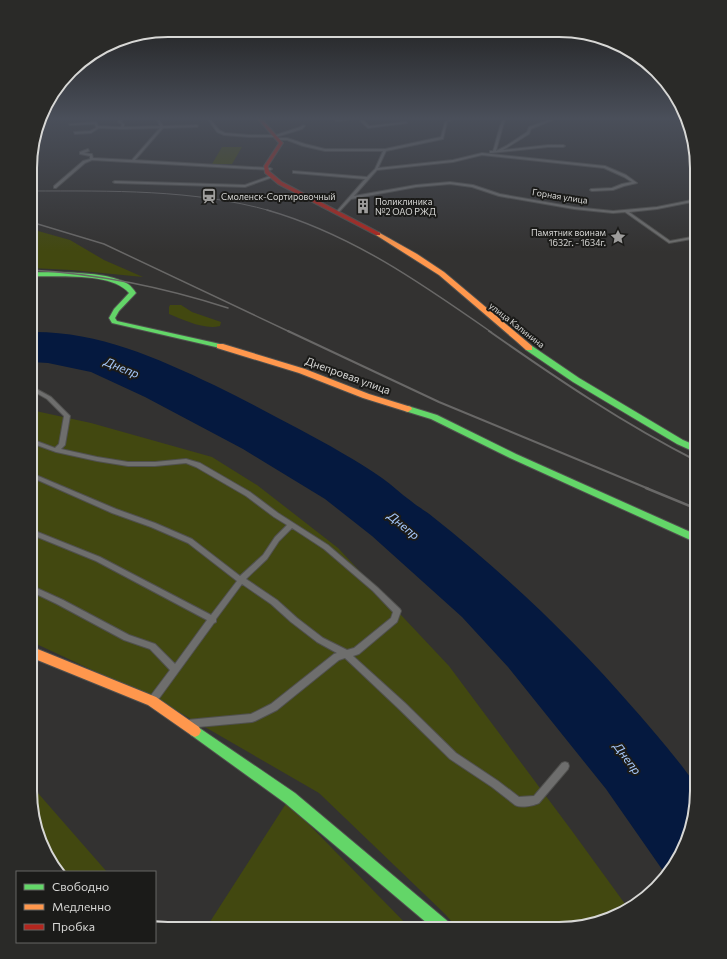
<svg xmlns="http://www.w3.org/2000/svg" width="727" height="959" viewBox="0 0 727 959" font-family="Commissioner,sans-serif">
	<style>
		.green { fill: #424810 }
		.water { fill: #05193f }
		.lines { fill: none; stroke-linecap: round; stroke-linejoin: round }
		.street-casing { stroke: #50504e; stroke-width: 2 }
		.fast-casing { stroke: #50504e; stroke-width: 2 }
		.slow-casing { stroke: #50504e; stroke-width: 2 }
		.jam-casing { stroke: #50504e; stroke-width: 2 }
		.street { fill: #6e6e6d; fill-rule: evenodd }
		.fast { fill: #63d668; fill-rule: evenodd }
		.slow { fill: #ff974d; fill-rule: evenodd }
		.jam { fill: #b3261e; fill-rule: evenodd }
		.rail-far3 { stroke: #696867; stroke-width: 1 }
		.rail-far2 { stroke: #696867; stroke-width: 1.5 }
		.rail-far1 { stroke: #696867; stroke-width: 2 }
		.rail { stroke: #696867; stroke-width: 2.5 }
		.labels { text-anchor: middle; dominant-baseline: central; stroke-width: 4; stroke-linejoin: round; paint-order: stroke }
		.far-poi-label { font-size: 9px; fill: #d7d7d5; stroke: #1b1b19; text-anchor: start }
		.far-street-label { font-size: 9px; fill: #d7d7d5; stroke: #1b1b19 }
		.street-label { font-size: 11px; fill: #d7d7d5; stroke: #1b1b19 }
		.water-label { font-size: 12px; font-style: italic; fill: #a6c8fb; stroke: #1b1b19 }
		.rim { fill: none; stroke: #d7d7d5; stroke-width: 2 }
	</style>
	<rect width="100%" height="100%" fill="#333231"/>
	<!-- green -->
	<g class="green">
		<polygon points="222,147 242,147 232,164 212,164"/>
		<polygon points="31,229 70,240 104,260 143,277 71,270 31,268"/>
		<path d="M170 305H181L192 312 221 322 220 326C204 330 184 320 169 314V307Z"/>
		<polygon points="31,410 91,423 212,457 257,485 338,548 449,666 572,831 628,908 620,915 560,929 458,929 445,914 319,793 165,704 30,641"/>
		<polygon points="30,784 107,872 61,872 44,852 30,792"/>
		<polygon points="287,802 411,929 206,928"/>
	</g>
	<!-- water -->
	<path class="water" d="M31 332C97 331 155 357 214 385 243 399 271 414 299 429 327 444 356 460 382 478 392 485 401 494 411 501 418 507 426 511 433 517 506 575 574 639 635 710 645 721 695 779 697 789 700 805 680 850 674 868L666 875 606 789 508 667 462 617 372 536 325 499 243 449 145 397 91 372 48 363 31 362Z"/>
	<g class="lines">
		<defs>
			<g id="street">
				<polygon points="121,118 124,118 121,122 124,124 124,127 160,126 156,118 158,118 163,126 197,125 198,126 197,127 163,128 135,160 270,168 272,169 270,170 92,160 85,163 56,188 54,188 54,186 83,161 90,159 90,156 80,154 80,152 88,149 89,151 84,153 92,154 93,158 132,160 160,128 122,129 99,128 91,133 75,134 74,132 90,131 96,128 95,124 70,125 69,124 96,122 97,123 98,126 121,127 122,124 118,122"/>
				<polygon points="207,118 209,118 219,130 225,133 249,135 276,135 300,127 303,125 305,126 302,129 276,137 249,137 224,135 217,132"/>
				<polygon points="350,118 361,118 369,126 406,122 407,123 368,128 358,119 336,121 335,120"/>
				<polygon points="452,118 455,118 447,122 443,139 386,151 378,168 453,160 482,153 605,166 626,175 637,183 624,186 613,190 592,191 590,190 591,189 612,188 622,184 632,182 624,177 604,168 482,155 453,162 377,170 354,196 416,185 450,182 473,185 500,194 574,207 613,211 657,207 697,199 697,201 657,209 629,212 670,241 697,236 697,238 669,243 625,212 613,213 574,209 499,196 472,187 450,184 416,187 351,199 338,213 337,213 337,211 365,179 294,173 293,173 293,171 367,177 375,169 383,151 325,151 303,146 287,140 278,140 277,139 278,138 287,138 305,144 325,149 385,149 441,137 445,122"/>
				<polygon points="504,118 506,118 503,126 496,151 506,146 527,132 529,127 554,118 557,118 531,129 529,134 503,150 548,145 563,145 565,146 563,147 548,147 490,153 490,151 493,151 494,148 500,126"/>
				<polygon points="270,176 273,177 245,187 115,183 113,182 115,181 245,185"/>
				<path d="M31 386 51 397 70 416 65 445 61 449 97 457 128 462H155L186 459 200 463 250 492 278 513 328 545 377 587 400 609 401 611 397 622 359 654 353 656 405 703 456 753 498 781 519 797 534 796 562 763 565 762 568 763 569 766 568 769 539 803C533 806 521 808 515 805L492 787 450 759 399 709 345 658 339 660 277 710 255 721 252 722 187 728 184 727 183 724 184 721 187 720 251 714 271 704 334 654 337 653 317 642 291 622 271 604 242 584 216 619V622L214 623 155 704 152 705 149 704 148 701 149 698 170 670 150 649 124 640 57 604 30 591V585L63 600 129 635 155 644 175 664 207 620 96 561 30 534V529L100 557 211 615 237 581 188 543 151 527 112 513 31 477V473L116 509 155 523 192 539 240 576 263 555 275 537 287 525 274 517 246 496 196 467 186 463 155 466H128L97 461 56 452 31 443V439L55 448 59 444 64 416 47 399 31 390ZM292 528 324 549 373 591 393 612 391 618 354 648 347 650 323 638 297 618 277 600 246 579 267 559 279 541Z"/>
			</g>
			<g id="fast">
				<path d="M31 272C58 273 105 270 128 284 131 286 134 290 136 293L119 311 115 318 117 321 220 344 224 346 220 348 112 323 109 318 114 309 129 293C112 272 57 277 31 276Z"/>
				<polygon points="526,346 532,346 579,378 683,440 697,446 697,453 677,444 573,382 526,350"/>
				<polygon points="408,406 437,415 516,454 697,535 697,543 510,458 431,419 405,411 404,409"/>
				<polygon points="195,725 295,793 451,924 453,929 434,929 285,803 191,735 189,731 191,727"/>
			</g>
			<g id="slow">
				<polygon points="378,232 417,254 444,272 532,346 532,350 526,350 516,341 439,275 376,235 376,233"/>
				<polygon points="217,344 223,344 305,369 369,394 411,407 412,409 408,412 363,398 299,373 217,348"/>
				<polygon points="30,646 156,697 199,727 201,731 199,735 195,737 191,735 148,705 30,657"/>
			</g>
			<polygon id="jam" points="257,118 261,118 283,143 268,166 269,171 282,182 380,233 380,235 376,235 278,184 265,173 264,166 279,143"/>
		</defs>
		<!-- street casing -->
		<use href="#street" class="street-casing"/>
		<!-- fast casing -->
		<use href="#fast" class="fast-casing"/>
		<!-- slow casing -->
		<use href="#slow" class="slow-casing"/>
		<!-- jam casing -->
		<use href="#jam" class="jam-casing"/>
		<!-- street -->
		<use href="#street" class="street"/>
		<!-- fast -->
		<use href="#fast" class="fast"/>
		<!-- slow -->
		<use href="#slow" class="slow"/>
		<!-- jam -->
		<use href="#jam" class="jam"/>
		<!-- rail-far3 -->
		<path class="rail-far3" d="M31 191C111 191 193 189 271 211"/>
		<!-- rail-far2 -->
		<g class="rail-far2">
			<path d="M267 210C351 234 421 283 491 332"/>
			<polyline points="31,222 104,244 290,332"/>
			<path d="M31 270C99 274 163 287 228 308"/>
		</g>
		<!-- rail-far1 -->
		<g class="rail-far1">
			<polyline points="288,331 439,402 649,489"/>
			<path d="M489 331C556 378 624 424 697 461"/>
		</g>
		<!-- rail -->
		<polyline class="rail" points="646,488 697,509"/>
	</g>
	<!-- sky -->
	<linearGradient id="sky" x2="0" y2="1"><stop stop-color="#1c1c1b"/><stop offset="0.47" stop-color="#4a4f5a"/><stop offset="1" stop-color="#4a4f5a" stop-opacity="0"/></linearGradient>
	<rect width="727" height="252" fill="url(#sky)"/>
	<!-- icons -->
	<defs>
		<symbol id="station-bare" viewBox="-9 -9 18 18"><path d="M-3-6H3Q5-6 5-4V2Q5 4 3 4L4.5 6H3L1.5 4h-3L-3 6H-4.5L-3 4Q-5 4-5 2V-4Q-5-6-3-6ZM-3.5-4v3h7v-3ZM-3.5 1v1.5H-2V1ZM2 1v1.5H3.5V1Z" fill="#9e9d9c" stroke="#1b1b19" stroke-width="2.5" paint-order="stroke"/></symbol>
		<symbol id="building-bare" viewBox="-9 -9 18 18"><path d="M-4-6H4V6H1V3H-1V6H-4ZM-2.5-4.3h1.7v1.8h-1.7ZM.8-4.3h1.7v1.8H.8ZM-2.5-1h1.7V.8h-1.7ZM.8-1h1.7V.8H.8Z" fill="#9e9d9c" stroke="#1b1b19" stroke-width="2.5" paint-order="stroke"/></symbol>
		<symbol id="sight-bare" viewBox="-9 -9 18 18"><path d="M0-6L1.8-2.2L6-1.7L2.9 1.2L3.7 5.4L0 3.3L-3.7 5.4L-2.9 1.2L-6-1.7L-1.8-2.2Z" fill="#9e9d9c" stroke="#1b1b19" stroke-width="2.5" paint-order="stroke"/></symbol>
	</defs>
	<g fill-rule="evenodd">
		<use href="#station-bare" x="198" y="185" width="22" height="22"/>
		<use href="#building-bare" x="352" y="195" width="22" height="22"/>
		<use href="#sight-bare" x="607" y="226" width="22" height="22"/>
	</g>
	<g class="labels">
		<!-- far-poi labels -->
		<g class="far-poi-label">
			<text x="221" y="196">Смоленск-Сортировочный</text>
			<text x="375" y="201">Поликлиника<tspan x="375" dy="10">№2 ОАО РЖД</tspan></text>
			<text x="606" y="232" text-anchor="end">Памятник воинам<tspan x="606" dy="10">1632г. - 1634г.</tspan></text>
		</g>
		<!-- far-street labels -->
		<g class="far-street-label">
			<text transform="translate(560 196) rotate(9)">Горная улица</text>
			<text transform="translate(517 325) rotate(38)">улица Калинина</text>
		</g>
		<!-- street labels -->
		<g class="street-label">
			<text transform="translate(348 375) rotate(20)">Днепровая улица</text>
		</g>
		<!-- water labels -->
		<g class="water-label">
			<text transform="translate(122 367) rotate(22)">Днепр</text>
			<text transform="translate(404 525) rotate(39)">Днепр</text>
			<text transform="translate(628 758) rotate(53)">Днепр</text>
		</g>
	</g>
	<!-- crop -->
	<path d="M0 0H727V959H0ZM168 37H559A131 131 0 0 1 690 168V791A131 131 0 0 1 559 922H168A131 131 0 0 1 37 791V168A131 131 0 0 1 168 37Z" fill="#2a2a28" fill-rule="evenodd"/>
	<path class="rim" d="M168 37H559A131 131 0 0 1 690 168V791A131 131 0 0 1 559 922H168A131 131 0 0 1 37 791V168A131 131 0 0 1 168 37Z"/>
	<!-- legend -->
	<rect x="16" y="871" width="140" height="72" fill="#1b1b19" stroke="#666664"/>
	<rect x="24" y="884" width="20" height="6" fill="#63d668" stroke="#666664"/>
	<text x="52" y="891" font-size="12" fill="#d7d7d5">Свободно</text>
	<rect x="24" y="904" width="20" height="6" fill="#ff974d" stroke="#666664"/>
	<text x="52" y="911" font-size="12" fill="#d7d7d5">Медленно</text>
	<rect x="24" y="924" width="20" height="6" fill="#b3261e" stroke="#666664"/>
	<text x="52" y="931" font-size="12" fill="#d7d7d5">Пробка</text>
</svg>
